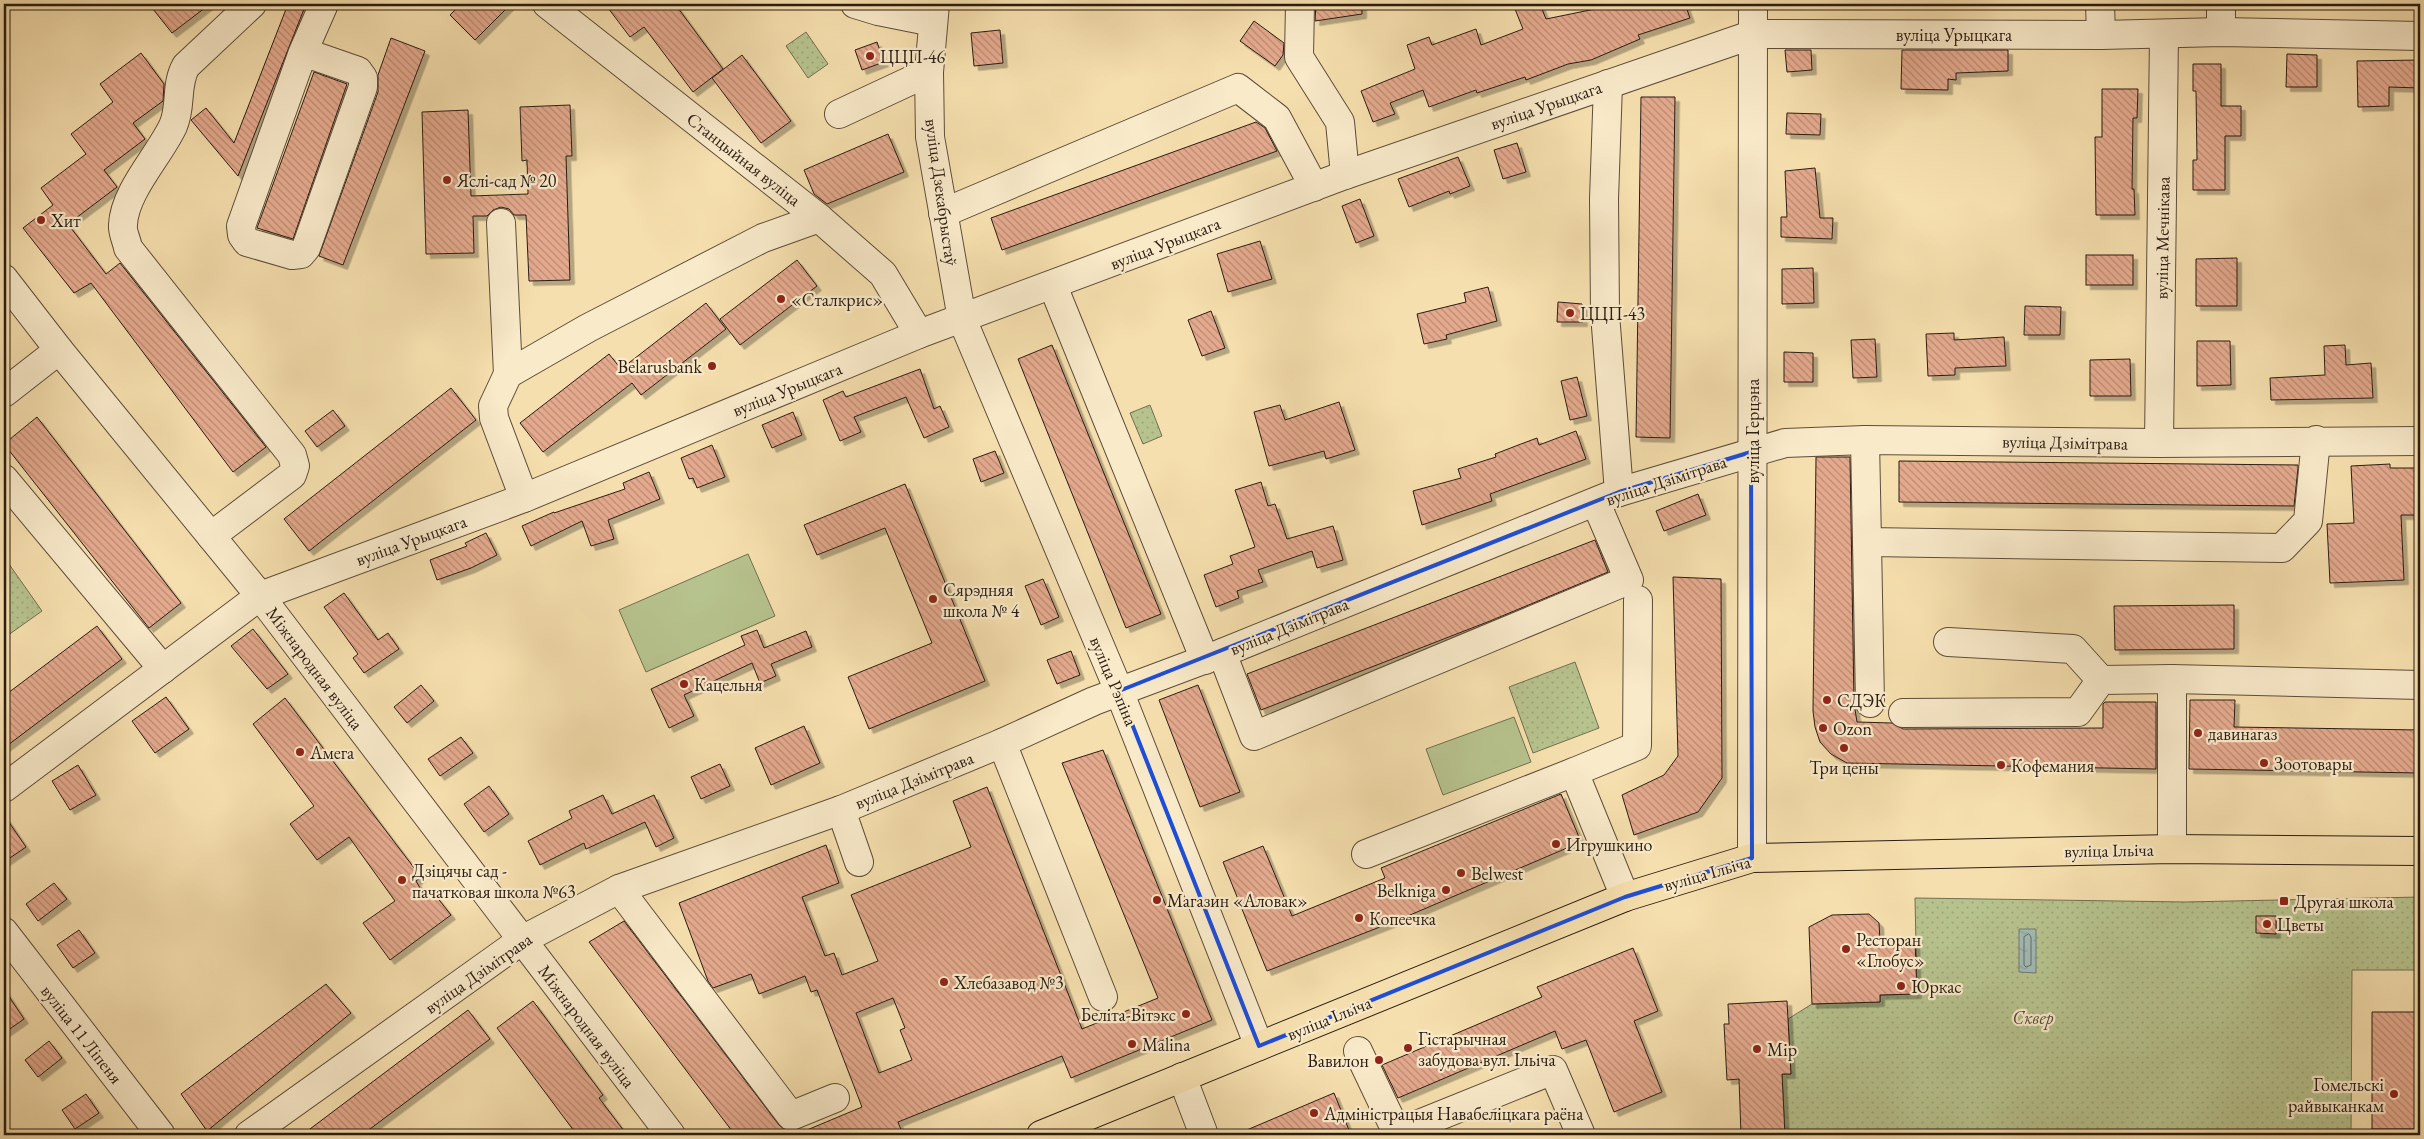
<svg xmlns="http://www.w3.org/2000/svg" width="2424" height="1139" viewBox="0 0 2424 1139" font-family="'EB Garamond',serif">
	<style>
		.green { fill: url(#green-dots); stroke: #707050 }
		.pitch { fill: #b7c38e; stroke: #707050 }
		.water { fill: url(#water-ripples); stroke: #717b74 }
		.lines { fill: none; stroke-linecap: round; stroke-linejoin: round }
		.shore { stroke: #666b64; stroke-width: 1 }
		.building { fill: url(#building-back-hatch); stroke: #2a1c13; fill-rule: evenodd; filter: url(#shadow) }
		.minor-casing { stroke: #5d4d3a; stroke-width: 30 }
		.major-casing { stroke: #2a1c13; stroke-width: 30 }
		.minor { stroke: #f9eaca; stroke-width: 28 }
		.major { stroke: #f6dfae; stroke-width: 28 }
		.marked { fill: none; stroke: #1d4ed8; stroke-width: 4; stroke-linejoin: round }
		.poi-dot { fill: #8f2418; stroke: #f9eaca; stroke-width: 2 }
		.labels { text-anchor: middle; dominant-baseline: central; stroke-width: 4.5; stroke-linejoin: round; paint-order: stroke }
		.street-label { font-size: 18px; fill: #2a1c13; stroke: #f9eaca }
		.poi-label { font-size: 18px; fill: #2a1c13; stroke: #f9eaca; text-anchor: start }
		.park-label { font-size: 18px; font-style: italic; fill: #544e38; stroke: #f9eaca }
	</style>
	<defs>
		<pattern id="green-dots" width="8" height="8" patternUnits="userSpaceOnUse" patternTransform="scale(1.25)"><rect width="8" height="8" fill="#b7c38e"/><path d="M2 2h.1M6 6h.1" fill="none" stroke="#9ea77a" stroke-width="1.8" stroke-linecap="round"/></pattern>
		<pattern id="water-ripples" width="26" height="14" patternUnits="userSpaceOnUse" patternTransform="scale(1.25)"><rect width="26" height="14" fill="#a1bab5"/><path d="M2 4q2-2 4 0t4 0M15 11q2-2 4 0t4 0" fill="none" stroke="#8b9f9b"/></pattern>
		<pattern id="building-back-hatch" width="6" height="6" patternUnits="userSpaceOnUse" patternTransform="scale(1.25)"><rect width="6" height="6" fill="#e5aa8e"/><path d="M-1 5l2 2M0 0l6 6M5-1l2 2" fill="none" stroke="#ba8a73"/></pattern>
		<filter id="shadow"><feDropShadow dx="4.5" dy="4.5" stdDeviation="0" flood-color="#0004"/></filter>
	</defs>
	<rect width="100%" height="100%" fill="#f6dfae"/>
	<filter id="stains"><feTurbulence type="fractalNoise" baseFrequency=".004" numOctaves="4"/><feColorMatrix values="0 0 0 0 .2 0 0 0 0 .09 0 0 0 0 .02 0 0 0 .5 -.17"/></filter>
	<radialGradient id="worn" r=".72"><stop offset=".6" stop-color="#630" stop-opacity="0"/><stop offset="1" stop-color="#630" stop-opacity=".3"/></radialGradient>
	<!-- green -->
	<g class="green">
		<polygon points="806,32 828,64 808,78 786,46"/>
		<polygon points="1150,405 1162,436 1143,444 1130,413"/>
		<polygon points="4,557 42,611 4,638"/>
		<polygon points="1575,662 1599,728 1533,753 1509,687"/>
		<polygon points="2420,897 2420,970 2352,970 2351,1135 1785,1135 1782,1074 1791,1074 1788,1019 1812,1004 1880,1002 1880,995 1917,994 1915,898 2185,902"/>
	</g>
	<!-- pitch -->
	<g class="pitch">
		<polygon points="748,554 775,616 646,672 619,610"/>
		<polygon points="1514,717 1531,762 1443,795 1426,749"/>
	</g>
	<!-- water -->
	<polygon class="water" points="2019,929 2036,929 2036,973 2019,972"/>
	<g class="lines">
		<!-- shore -->
		<polygon class="shore" points="2029,934 2031,937 2031,965 2026,967 2024,965 2024,937"/>
	</g>
	<!-- building -->
	<g class="building">
		<polygon points="149,4 210,4 172,33"/>
		<polygon points="288,4 306,4 238,176 191,120 206,108 234,143"/>
		<polygon points="461,4 511,4 475,40 450,15"/>
		<polygon points="605,4 675,4 723,69 693,92 644,27 630,37"/>
		<polygon points="1316,4 1362,4 1362,14 1315,21"/>
		<polygon points="1513,4 1540,4 1546,19 1600,8 1598,4 1685,4 1690,18 1638,35 1640,39 1591,60 1568,64 1526,80 1525,77 1477,93 1476,90 1429,107 1423,90 1390,103 1395,114 1373,122 1361,91 1415,69 1407,45 1429,37 1432,45 1476,29 1481,45 1523,29"/>
		<polygon points="1254,21 1284,43 1283,55 1275,66 1240,41"/>
		<polygon points="1000,30 1003,63 974,66 971,33"/>
		<polygon points="391,38 425,51 343,265 319,256 378,92 378,75"/>
		<polygon points="877,42 884,62 862,70 855,50"/>
		<polygon points="1785,50 1811,50 1812,70 1787,72"/>
		<polygon points="1902,50 2008,50 2008,71 1956,73 1956,80 1948,79 1948,90 1901,89"/>
		<polygon points="141,53 164,84 163,101 133,123 145,139 104,170 117,187 68,224 106,274 120,263 266,447 233,472 91,283 74,293 23,228 53,205 41,188 86,154 71,134 113,102 100,84"/>
		<polygon points="2287,54 2317,55 2317,87 2286,87"/>
		<polygon points="742,55 791,121 761,143 712,78"/>
		<polygon points="2420,60 2420,88 2389,87 2389,106 2358,107 2357,61"/>
		<polygon points="2193,64 2221,64 2221,106 2241,106 2241,136 2225,136 2225,190 2193,190 2193,160 2197,160 2196,91 2193,91"/>
		<polygon points="314,72 347,84 293,239 257,228"/>
		<polygon points="2102,89 2138,89 2137,118 2133,118 2132,189 2134,189 2135,215 2096,215 2095,137 2102,137"/>
		<polygon points="1641,97 1675,97 1670,438 1636,437"/>
		<polygon points="570,105 572,156 566,156 570,280 529,281 526,215 514,215 509,209 501,207 493,210 487,216 473,216 474,253 426,254 422,112 468,110 471,196 528,194 527,160 522,161 520,107"/>
		<polygon points="1787,113 1821,114 1820,135 1786,134"/>
		<polygon points="1256,122 1265,128 1277,151 1002,250 991,218"/>
		<polygon points="888,134 904,172 827,204 814,194 804,170"/>
		<polygon points="1517,143 1526,172 1503,179 1494,150"/>
		<polygon points="1458,157 1470,186 1450,194 1449,191 1409,207 1398,179"/>
		<polygon points="1815,168 1820,218 1833,218 1832,239 1781,237 1781,217 1787,217 1785,171"/>
		<polygon points="1360,199 1374,236 1356,243 1342,206"/>
		<polygon points="1260,241 1272,279 1228,292 1217,254"/>
		<rect x="2086" y="255" width="47" height="30"/>
		<polygon points="2237,258 2237,306 2196,306 2196,259"/>
		<polygon points="797,260 817,286 740,345 720,319"/>
		<polygon points="1813,268 1814,303 1782,304 1782,269"/>
		<polygon points="1488,287 1497,321 1446,335 1447,339 1424,344 1417,314 1466,302 1464,293"/>
		<polygon points="1558,302 1582,304 1583,322 1557,322"/>
		<polygon points="706,303 726,329 641,395 632,383 543,452 520,423 609,354 621,369"/>
		<polygon points="2025,306 2061,307 2060,335 2024,335"/>
		<polygon points="1211,311 1225,348 1202,356 1188,320"/>
		<polygon points="1954,333 1954,340 2004,337 2006,366 1955,368 1955,375 1928,376 1926,334"/>
		<polygon points="1875,339 1877,377 1853,378 1851,340"/>
		<polygon points="2197,341 2230,341 2231,385 2197,386"/>
		<polygon points="1052,345 1161,614 1126,628 1018,359"/>
		<polygon points="2345,345 2346,365 2371,363 2373,398 2271,400 2270,378 2325,375 2324,346"/>
		<polygon points="1784,352 1813,353 1813,382 1784,382"/>
		<polygon points="2130,359 2131,396 2090,396 2090,360"/>
		<polygon points="920,369 934,409 940,406 949,427 924,438 906,397 854,417 861,432 840,441 823,400 843,391 846,397"/>
		<polygon points="1577,377 1587,416 1570,420 1561,381"/>
		<polygon points="451,388 476,420 309,551 284,519"/>
		<polygon points="1339,402 1355,450 1326,459 1324,451 1269,466 1254,412 1280,405 1285,420"/>
		<polygon points="333,410 345,426 317,447 305,431"/>
		<polygon points="793,412 802,435 772,448 762,425"/>
		<polygon points="37,417 181,603 149,628 4,444"/>
		<polygon points="1576,431 1586,459 1490,494 1492,501 1422,525 1413,491 1461,478 1458,469 1496,457 1495,454 1521,444 1537,438 1539,445"/>
		<polygon points="712,445 725,477 697,488 693,478 689,479 681,458"/>
		<polygon points="995,451 1004,473 981,482 973,459"/>
		<polygon points="1816,457 1850,457 1854,703 1857,722 1892,723 1903,729 2103,728 2103,704 2105,702 2156,702 2156,769 1847,763 1831,754 1820,742 1815,727 1813,711"/>
		<polygon points="1899,461 2298,465 2298,468 2294,506 1899,502"/>
		<polygon points="2390,464 2390,468 2420,468 2420,515 2401,515 2404,580 2330,583 2327,524 2354,523 2351,466"/>
		<polygon points="649,472 660,499 608,520 614,539 591,546 582,521 531,546 522,526 554,512 554,513 625,489 623,483"/>
		<polygon points="1261,482 1268,506 1275,504 1287,539 1333,526 1343,560 1317,568 1312,551 1258,570 1263,582 1237,591 1239,598 1216,607 1204,575 1233,564 1230,556 1255,547 1235,490"/>
		<polygon points="905,484 985,681 869,729 848,677 932,643 885,528 817,555 804,525"/>
		<polygon points="1698,494 1706,515 1664,531 1656,511"/>
		<polygon points="486,533 497,555 471,568 437,580 430,560 467,546 465,543"/>
		<polygon points="1595,540 1608,572 1490,621 1261,710 1247,674"/>
		<polygon points="1673,577 1721,579 1722,778 1698,812 1634,835 1622,795 1664,775 1678,756"/>
		<polygon points="1043,579 1059,617 1041,625 1025,586"/>
		<polygon points="344,593 378,640 388,633 399,649 364,673 353,658 358,654 324,607"/>
		<polygon points="2234,605 2234,649 2115,650 2114,606"/>
		<polygon points="97,626 122,659 4,748 4,696"/>
		<polygon points="253,629 288,674 267,689 231,646"/>
		<polygon points="757,630 764,648 806,631 812,647 771,664 776,676 760,683 752,663 684,695 694,716 669,728 651,689 745,645 741,636"/>
		<polygon points="1071,651 1080,675 1057,684 1047,660"/>
		<polygon points="421,685 434,701 407,723 394,707"/>
		<polygon points="1198,685 1240,792 1200,807 1159,700"/>
		<polygon points="166,697 189,729 155,753 132,721"/>
		<polygon points="285,698 421,877 416,881 424,895 432,891 451,915 390,960 363,923 395,901 349,837 317,860 290,824 314,806 253,724"/>
		<polygon points="2190,700 2235,700 2234,727 2420,730 2420,773 2189,769"/>
		<polygon points="804,726 820,763 771,785 755,748"/>
		<polygon points="461,737 473,753 440,776 428,759"/>
		<path d="M1103 750 1212 1020 1071 1078 1062 1056 898 1122 903 1135H795L862 1107 817 990 811 992 805 976 759 994 751 974 713 988 708 981 679 903 826 845 839 883 802 897 825 956 834 953 842 975 878 961 851 895 971 847 953 801 987 787 1082 1029 1158 998 1062 763ZM893 998 905 1028 900 1030 912 1060 879 1073 856 1013Z"/>
		<polygon points="720,764 730,786 701,799 691,777"/>
		<polygon points="78,765 96,795 70,810 52,781"/>
		<polygon points="489,786 509,814 484,832 464,804"/>
		<polygon points="1561,794 1581,842 1403,918 1267,971 1223,862 1263,846 1292,916 1385,878 1381,868"/>
		<polygon points="603,795 612,814 654,795 674,838 656,847 645,822 586,849 584,843 540,865 528,841 572,818 569,811"/>
		<polygon points="4,815 26,847 4,862"/>
		<polygon points="54,883 67,899 38,921 26,904"/>
		<polygon points="1869,914 1879,923 1880,941 1915,940 1917,994 1880,995 1880,1002 1812,1004 1809,927 1832,915"/>
		<polygon points="2256,916 2276,916 2276,934 2256,933"/>
		<polygon points="624,921 779,1125 791,1135 735,1135 589,942"/>
		<polygon points="79,930 95,953 73,968 57,945"/>
		<polygon points="1633,948 1658,1011 1634,1021 1662,1092 1614,1112 1586,1040 1562,1049 1555,1031 1398,1098 1382,1065 1542,997 1537,987"/>
		<polygon points="326,984 351,1013 207,1131 181,1094"/>
		<polygon points="4,989 24,1019 4,1033"/>
		<polygon points="533,1001 603,1095 599,1098 627,1135 577,1135 497,1028"/>
		<polygon points="1787,1001 1791,1074 1782,1074 1785,1135 1741,1135 1739,1079 1727,1080 1724,1024 1729,1024 1728,1004"/>
		<polygon points="468,1010 490,1039 362,1135 302,1135"/>
		<polygon points="2372,1012 2420,1012 2420,1059 2417,1059 2417,1129 2372,1129"/>
		<polygon points="49,1041 62,1058 38,1077 25,1060"/>
		<polygon points="1334,1093 1351,1135 1235,1135"/>
		<polygon points="86,1094 99,1113 75,1129 62,1110"/>
	</g>
	<g class="lines">
		<defs>
			<g id="minor">
				<polyline points="547,4 819,218 883,274 919,334"/>
				<polyline points="855,4 878,11 933,22"/>
				<polyline points="935,4 929,72 930,137 962,319 1119,691 1259,1046"/>
				<polyline points="1300,4 1299,57 1340,122 1345,175"/>
				<polyline points="2100,4 2101,35"/>
				<polyline points="2221,32 2221,4"/>
				<polyline points="303,52 358,71 363,78 363,87 306,248 301,254 292,255 247,242 242,235 241,226 303,52 324,4"/>
				<polyline points="1608,84 1604,199 1605,314 1619,492"/>
				<polyline points="839,114 929,72"/>
				<polyline points="943,213 1238,88 1277,118 1314,187"/>
				<polyline points="501,223 508,374"/>
				<polyline points="4,279 59,350 260,596 671,1135"/>
				<polyline points="1053,286 1205,660"/>
				<polyline points="4,393 59,350"/>
				<polyline points="1865,440 1867,542 2282,548 2308,521 2316,440"/>
				<polyline points="2159,443 2164,34"/>
				<polyline points="4,479 163,669"/>
				<polyline points="524,498 494,418 493,406 508,374 588,328 763,238 819,218"/>
				<path d="M211 536 292 475 295 466 292 455 128 248C127 241 122 232 123 225 124 192 159 156 173 126 182 106 175 85 186 66L252 4"/>
				<polyline points="1867,542 1870,703"/>
				<polyline points="1948,642 2073,649 2101,680"/>
				<polyline points="1222,653 1254,736 1629,580 1596,503"/>
				<polyline points="2172,679 2420,685"/>
				<polyline points="1903,713 2078,712 2101,680 2172,679 2172,849"/>
				<polyline points="1002,743 1103,997"/>
				<polyline points="1574,772 1637,746 1638,600"/>
				<polyline points="4,788 260,596 524,498 919,334 1345,175 1754,34 2101,35 2221,32 2420,36"/>
				<polyline points="841,810 859,862"/>
				<polyline points="1366,854 1574,772 1625,897"/>
				<polyline points="1752,858 1753,4"/>
				<polyline points="619,889 791,1116 835,1098"/>
				<polyline points="4,932 161,1135"/>
				<polyline points="1358,1051 1397,1133 1553,1070 1581,1135"/>
				<polyline points="1182,1077 1204,1135"/>
				<polyline points="249,1135 522,940 619,889 841,810 1002,743 1094,701 1222,653 1619,492 1785,443 1865,440 2159,443 2420,441"/>
			</g>
			<polyline id="major" points="1041,1135 1625,897 1752,858 2172,849 2420,851"/>
		</defs>
		<!-- minor casing -->
		<use href="#minor" class="minor-casing"/>
		<!-- major casing -->
		<use href="#major" class="major-casing"/>
		<!-- minor -->
		<use href="#minor" class="minor"/>
		<!-- major -->
		<use href="#major" class="major"/>
	</g>
	<!-- marked area -->
	<path class="marked" d="M1751 452 1752 858 1625 897 1259 1046 1119 691 1619 492Z"/>
	<!-- markers -->
	<g class="poi-dot">
		<circle cx="870" cy="56" r="5"/>
		<circle cx="447" cy="180" r="5"/>
		<circle cx="41" cy="220" r="5"/>
		<circle cx="781" cy="299" r="5"/>
		<circle cx="1570" cy="313" r="5"/>
		<circle cx="712" cy="366" r="5"/>
		<circle cx="933" cy="599" r="5"/>
		<circle cx="684" cy="684" r="5"/>
		<circle cx="1827" cy="700" r="5"/>
		<circle cx="1823" cy="728" r="5"/>
		<circle cx="2198" cy="733" r="5"/>
		<circle cx="1844" cy="748" r="5"/>
		<circle cx="300" cy="752" r="5"/>
		<circle cx="2264" cy="763" r="5"/>
		<circle cx="2001" cy="765" r="5"/>
		<circle cx="1556" cy="844" r="5"/>
		<circle cx="1461" cy="873" r="5"/>
		<circle cx="402" cy="880" r="5"/>
		<circle cx="1446" cy="890" r="5"/>
		<circle cx="1157" cy="900" r="5"/>
		<rect x="2279" y="896" width="10" height="10" rx="2.5"/>
		<circle cx="1359" cy="918" r="5"/>
		<circle cx="2267" cy="924" r="5"/>
		<circle cx="1846" cy="949" r="5"/>
		<circle cx="944" cy="982" r="5"/>
		<circle cx="1901" cy="986" r="5"/>
		<circle cx="1186" cy="1014" r="5"/>
		<circle cx="1132" cy="1044" r="5"/>
		<circle cx="1408" cy="1048" r="5"/>
		<circle cx="1757" cy="1049" r="5"/>
		<circle cx="1379" cy="1060" r="5"/>
		<circle cx="2394" cy="1094" r="5"/>
		<circle cx="1314" cy="1113" r="5"/>
	</g>
	<g class="labels">
		<!-- street labels -->
		<g class="street-label">
			<text x="1954" y="34">вуліца Урыцкага</text>
			<text transform="translate(1546 105) rotate(-19)">вуліца Урыцкага</text>
			<text transform="translate(744 159) rotate(38)">Станцыйная вуліца</text>
			<text transform="translate(942 192) rotate(82)">вуліца Дзекабрыстаў</text>
			<text transform="translate(2162 238) rotate(-89)">вуліца Мечнікава</text>
			<text transform="translate(1165 243) rotate(-21)">вуліца Урыцкага</text>
			<text transform="translate(787 389) rotate(-22)">вуліца Урыцкага</text>
			<text transform="translate(1752 431) rotate(-90)">вуліца Герцэна</text>
			<text transform="translate(2065 442) rotate(1)">вуліца Дзімітрава</text>
			<text transform="translate(1666 480) rotate(-18)">вуліца Дзімітрава</text>
			<text transform="translate(411 540) rotate(-20)">вуліца Урыцкага</text>
			<text transform="translate(1289 626) rotate(-22)">вуліца Дзімітрава</text>
			<text transform="translate(315 668) rotate(53)">Міжнародная вуліца</text>
			<text transform="translate(1114 681) rotate(67)">вуліца Рэпіна</text>
			<text transform="translate(914 780) rotate(-22)">вуліца Дзімітрава</text>
			<text transform="translate(2109 850) rotate(-1)">вуліца Ільіча</text>
			<text transform="translate(1707 873) rotate(-16)">вуліца Ільіча</text>
			<text transform="translate(478 973) rotate(-35)">вуліца Дзімітрава</text>
			<text transform="translate(1329 1018) rotate(-22)">вуліца Ільіча</text>
			<text transform="translate(587 1026) rotate(53)">Міжнародная вуліца</text>
			<text transform="translate(82 1034) rotate(52)">вуліца 11 Ліпеня</text>
		</g>
		<!-- poi labels -->
		<g class="poi-label">
			<text x="880" y="56">ЦЦП-46</text>
			<text x="457" y="180">Яслі-сад № 20</text>
			<text x="51" y="220">Хит</text>
			<text x="791" y="299">«Сталкрис»</text>
			<text x="1580" y="313">ЦЦП-43</text>
			<text x="702" y="366" text-anchor="end">Belarusbank</text>
			<text x="943" y="589">Сярэдняя<tspan x="943" dy="21">школа № 4</tspan></text>
			<text x="694" y="684">Кацельня</text>
			<text x="1837" y="700">СДЭК</text>
			<text x="1833" y="728">Ozon</text>
			<text x="2208" y="733">давинагаз</text>
			<text x="310" y="752">Амега</text>
			<text x="2274" y="763">Зоотовары</text>
			<text x="2011" y="765">Кофемания</text>
			<text x="1844" y="767" text-anchor="middle">Три цены</text>
			<text x="1566" y="844">Игрушкино</text>
			<text x="412" y="870">Дзіцячы сад -<tspan x="412" dy="21">пачатковая школа №63</tspan></text>
			<text x="1471" y="873">Belwest</text>
			<text x="1436" y="890" text-anchor="end">Belkniga</text>
			<text x="1167" y="900">Магазин «Аловак»</text>
			<text x="2294" y="901">Другая школа</text>
			<text x="1369" y="918">Копеечка</text>
			<text x="2277" y="924">Цветы</text>
			<text x="1856" y="939">Ресторан<tspan x="1856" dy="21">«Глобус»</tspan></text>
			<text x="954" y="982">Хлебазавод №3</text>
			<text x="1911" y="986">Юркас</text>
			<text x="1176" y="1014" text-anchor="end">Беліта-Вітэкс</text>
			<text x="1418" y="1038">Гістарычная<tspan x="1418" dy="21">забудова вул. Ільіча</tspan></text>
			<text x="1142" y="1044">Malina</text>
			<text x="1767" y="1049">Мір</text>
			<text x="1369" y="1060" text-anchor="end">Вавилон</text>
			<text x="2384" y="1084" text-anchor="end">Гомельскі<tspan x="2384" dy="21">райвыканкам</tspan></text>
			<text x="1324" y="1113">Адміністрацыя Навабеліцкага раёна</text>
		</g>
		<!-- park labels -->
		<g class="park-label">
			<text x="2033" y="1017">Сквер</text>
		</g>
	</g>
	<!-- margin -->
	<rect width="2424" height="1139" fill="none" stroke="#f6dfae" stroke-width="20"/>
	<rect x="5" y="5" width="2414" height="1129" fill="none" stroke="#2a1c13" stroke-width="2.5"/>
	<rect x="10" y="10" width="2404" height="1119" fill="none" stroke="#2a1c13"/>
	<rect width="100%" height="100%" filter="url(#stains)"/>
	<rect width="100%" height="100%" fill="url(#worn)"/>
</svg>
